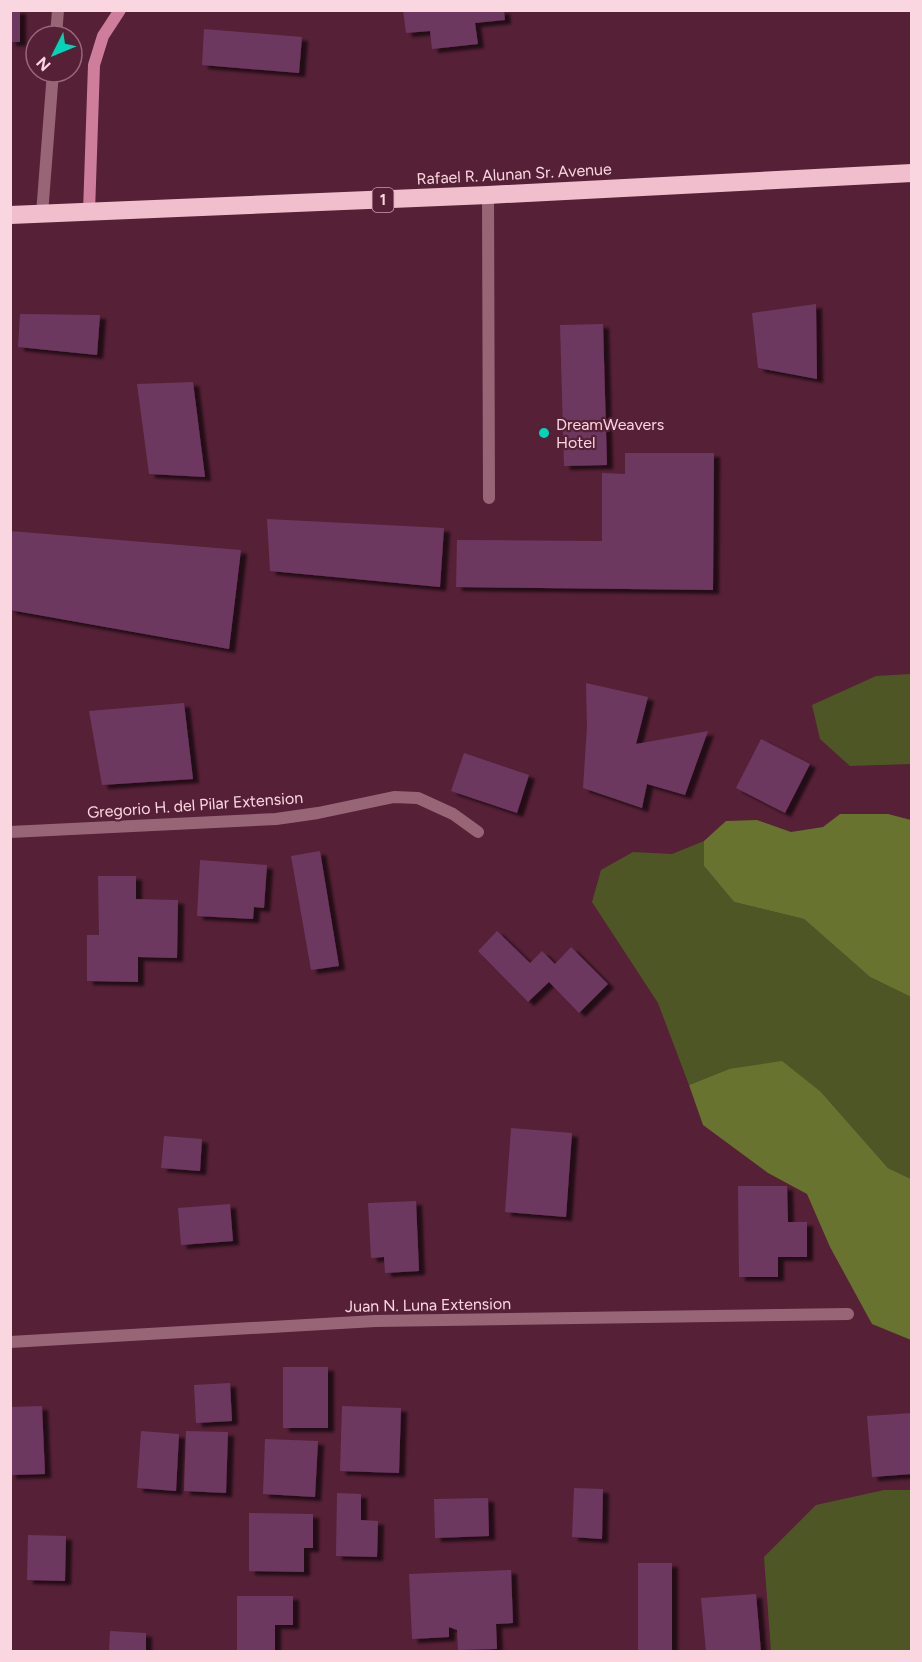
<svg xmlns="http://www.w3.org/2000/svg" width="922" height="1662" viewBox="0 0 922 1662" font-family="Figtree,sans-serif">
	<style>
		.green { fill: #4e5626 }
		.forest { fill: #67732e }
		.building { fill: #6d3760; filter: url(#shadow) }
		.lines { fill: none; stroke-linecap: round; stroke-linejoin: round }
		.lane { stroke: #986576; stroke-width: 12 }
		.street { stroke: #986576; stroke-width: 12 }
		.secondary { stroke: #ce7e9a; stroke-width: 12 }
		.highway { stroke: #f1bece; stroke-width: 18 }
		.poi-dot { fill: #00d5b7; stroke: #562036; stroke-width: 2 }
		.labels { text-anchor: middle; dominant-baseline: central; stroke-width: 4.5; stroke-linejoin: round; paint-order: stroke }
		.shield { fill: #562036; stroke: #c99fae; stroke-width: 1.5 }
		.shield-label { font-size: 15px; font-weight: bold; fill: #fad6e1 }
		.street-label { font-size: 16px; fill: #fad6e1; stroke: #562036 }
		.poi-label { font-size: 16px; fill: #fad6e1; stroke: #562036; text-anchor: start }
	</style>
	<defs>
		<filter id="shadow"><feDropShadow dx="6" dy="4" stdDeviation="1.5" flood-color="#0009"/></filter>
	</defs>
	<rect width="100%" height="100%" fill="#562036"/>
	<!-- green -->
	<g class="green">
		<polygon points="911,674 911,764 850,766 820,739 812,705 876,676"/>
		<polygon points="704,841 704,866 734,902 804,919 870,977 911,997 911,1179 888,1168 821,1092 729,1069 689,1085 658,1003 592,902 601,870 633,852 672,854"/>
		<polygon points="884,1490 911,1490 911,1651 771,1651 764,1557 816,1505"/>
	</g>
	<!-- forest -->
	<g class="forest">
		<polygon points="840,814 888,814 911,820 911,997 870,977 804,919 734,902 704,866 704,841 726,821 757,820 791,832 823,827"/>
		<polygon points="782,1061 821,1092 888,1168 911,1179 911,1340 872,1324 830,1247 807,1194 768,1173 703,1125 689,1085 729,1069"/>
	</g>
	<!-- building -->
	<g class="building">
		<rect x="10" y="10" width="10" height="32"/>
		<polygon points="403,10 504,10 505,20 475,23 478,44 432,49 430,31 406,33"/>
		<polygon points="204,29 302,37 299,73 202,65"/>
		<polygon points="816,304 817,379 758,368 752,313"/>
		<polygon points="20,314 100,315 97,355 18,347"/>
		<polygon points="603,324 607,465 564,466 560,325"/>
		<polygon points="193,382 205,477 149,474 137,384"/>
		<polygon points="625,453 714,453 713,590 456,587 457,540 602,541 602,473 625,474"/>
		<polygon points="267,519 444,528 440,587 270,571"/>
		<polygon points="10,531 241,550 229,649 10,610"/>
		<polygon points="586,683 648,697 636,744 708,731 685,795 647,784 642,808 583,788 587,727"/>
		<polygon points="184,703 193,779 102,785 89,711"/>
		<polygon points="761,739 810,764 785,813 736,788"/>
		<polygon points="464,753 529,775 517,813 451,791"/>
		<polygon points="320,851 339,966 311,970 291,856"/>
		<polygon points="200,860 267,865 264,908 254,907 253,919 197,916"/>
		<polygon points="98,876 136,876 136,899 178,900 177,958 138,957 138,982 87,981 87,935 99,935"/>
		<polygon points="497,931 530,963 542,951 555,964 571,947 608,984 579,1013 549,982 528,1002 478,951"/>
		<polygon points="511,1128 572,1133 566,1217 505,1212"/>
		<polygon points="164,1136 202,1139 200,1171 161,1168"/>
		<polygon points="738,1186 787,1186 788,1222 807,1222 807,1257 778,1257 778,1277 739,1277"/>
		<polygon points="416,1201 419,1271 385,1273 384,1257 371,1258 368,1203"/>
		<polygon points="230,1204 233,1241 181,1245 178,1208"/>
		<rect x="283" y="1367" width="45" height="61"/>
		<polygon points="230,1383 232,1421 196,1423 194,1385"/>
		<polygon points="42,1406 45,1474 10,1475 10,1407"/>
		<polygon points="342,1406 401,1408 399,1473 340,1471"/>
		<polygon points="912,1413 912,1474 872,1477 867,1416"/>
		<polygon points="141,1431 179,1434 176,1491 137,1488"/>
		<polygon points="186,1431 228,1432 226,1493 184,1491"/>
		<polygon points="265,1439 318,1441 315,1497 263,1494"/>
		<polygon points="574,1488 603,1489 602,1539 572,1537"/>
		<polygon points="337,1493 361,1494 361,1520 378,1521 377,1557 336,1556"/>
		<polygon points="488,1498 489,1536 435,1538 434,1499"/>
		<polygon points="249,1513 313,1514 313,1548 304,1548 304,1572 249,1571"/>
		<polygon points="28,1535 66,1536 65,1581 27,1580"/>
		<rect x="638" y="1563" width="34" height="89"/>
		<polygon points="511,1570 513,1623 496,1624 497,1649 458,1650 457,1630 449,1627 449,1637 412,1639 409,1574"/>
		<polygon points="756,1594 761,1652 706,1652 701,1598"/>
		<polygon points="237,1596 293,1596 293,1625 275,1625 275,1652 237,1652"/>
		<polygon points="110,1631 146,1633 146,1652 109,1652"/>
	</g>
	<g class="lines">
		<!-- lane -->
		<g class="lane">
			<polyline points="56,36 58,10"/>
			<polyline points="488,195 489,498"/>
			<polyline points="42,214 53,72"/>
		</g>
		<!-- street -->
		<g class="street">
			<polyline points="10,832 276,819 318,813 394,797 418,798 453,814 478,832"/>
			<polyline points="10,1342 375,1321 848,1314"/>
		</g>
		<!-- secondary -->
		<polyline class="secondary" points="89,212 94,65 103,36 120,10"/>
		<!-- highway -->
		<polyline class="highway" points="10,215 488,195 912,173"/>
	</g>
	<!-- markers -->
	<circle class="poi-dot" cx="544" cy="433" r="6"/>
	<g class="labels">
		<!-- shield labels -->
		<rect class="shield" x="372.5" y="188" width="21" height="24" rx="4.5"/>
		<g class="shield-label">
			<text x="383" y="200">1</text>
		</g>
		<!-- street labels -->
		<g class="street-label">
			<text transform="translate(514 174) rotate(-3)">Rafael R. Alunan Sr. Avenue</text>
			<text transform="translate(195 805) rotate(-4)">Gregorio H. del Pilar Extension</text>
			<text transform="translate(428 1305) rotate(-1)">Juan N. Luna Extension</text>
		</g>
		<!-- poi labels -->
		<g class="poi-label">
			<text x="556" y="424">DreamWeavers<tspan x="556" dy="18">Hotel</tspan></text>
		</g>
	</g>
	<!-- border -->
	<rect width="922" height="1662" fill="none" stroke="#fad6e1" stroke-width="24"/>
	<!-- north arrow -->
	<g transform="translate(54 54) rotate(227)"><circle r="28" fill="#562036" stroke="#98697a" stroke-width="1.5"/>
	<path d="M0-4.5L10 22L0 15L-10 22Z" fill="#00d5b7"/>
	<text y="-9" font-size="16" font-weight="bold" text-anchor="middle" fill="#fad6e1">N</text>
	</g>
</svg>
